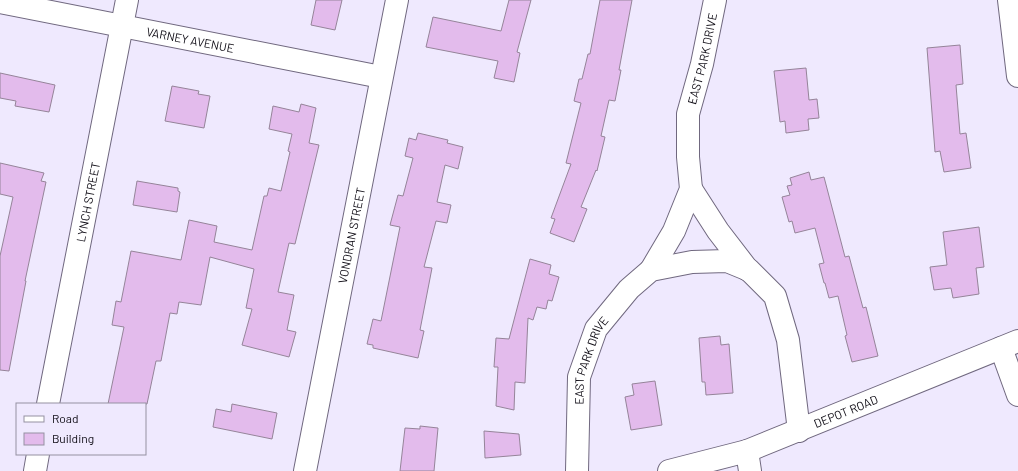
<svg xmlns="http://www.w3.org/2000/svg" width="1018" height="471" viewBox="0 0 1018 471" font-family="Barlow,sans-serif">
	<style>
		.building { fill: #e3bbec; stroke: #958499 }
		.lines { fill: none; stroke-linecap: round; stroke-linejoin: round }
		.minor-casing { stroke: #70687f; stroke-width: 24 }
		.minor { stroke: #fff; stroke-width: 22 }
		.labels { text-anchor: middle; dominant-baseline: central; stroke-width: 3; stroke-linejoin: round; paint-order: stroke }
		.street-label { font-size: 12px; fill: #0f0c15; stroke: #efe9fe }
	</style>
	<rect width="100%" height="100%" fill="#efe9fe"/>
	<!-- building -->
	<g class="building">
		<polygon points="316,0 342,0 335,30 311,25"/>
		<polygon points="509,0 531,0 517,52 520,53 514,82 494,78 498,61 426,47 433,17 501,31"/>
		<polygon points="600,0 632,0 619,70 621,70 615,101 609,100 601,136 605,137 597,171 596,170 581,207 587,209 574,242 550,233 555,219 551,218 571,164 566,163 581,103 574,101 579,79 582,79 588,54 590,54"/>
		<polygon points="960,45 963,84 956,85 960,134 966,133 971,168 944,172 940,151 935,152 927,48"/>
		<polygon points="806,68 809,100 817,99 819,118 808,119 809,130 786,133 785,121 780,122 774,71"/>
		<polygon points="0,73 55,85 49,112 15,106 16,101 0,98"/>
		<polygon points="172,86 199,91 198,94 210,96 204,128 165,121"/>
		<polygon points="301,104 316,108 309,143 319,145 295,244 289,243 278,292 294,295 287,330 296,332 289,357 242,345 252,309 246,308 254,269 210,257 201,305 179,302 177,314 170,313 161,361 156,361 147,404 108,404 124,327 112,325 116,301 121,302 131,251 181,260 189,220 217,226 214,242 252,250 264,196 267,196 269,188 281,191 290,152 288,151 292,134 269,129 273,106 299,112"/>
		<polygon points="418,133 448,140 447,143 463,147 458,169 445,165 437,202 451,205 447,223 436,221 424,267 432,268 420,330 424,331 418,358 373,348 373,345 367,344 373,319 381,321 400,227 390,225 398,195 403,196 413,158 405,156 409,138 416,140"/>
		<polygon points="0,163 44,173 41,181 46,182 25,281 26,281 9,371 0,370 0,256 13,197 0,194"/>
		<polygon points="809,172 811,180 824,177 845,257 849,256 863,308 866,307 878,356 852,362 845,336 847,335 838,296 829,298 825,283 824,283 819,264 824,263 815,228 795,233 792,221 789,222 782,197 790,195 787,186 792,185 790,178"/>
		<polygon points="137,181 178,188 178,191 180,192 177,212 133,205"/>
		<polygon points="979,227 984,267 976,268 979,294 953,298 951,288 934,290 930,267 947,265 943,232"/>
		<polygon points="530,259 551,265 549,274 559,277 552,301 548,300 546,309 537,307 533,320 528,318 525,383 515,382 514,410 496,406 498,367 494,367 496,338 509,339"/>
		<polygon points="720,336 721,345 729,344 733,393 706,395 705,382 702,382 699,338"/>
		<polygon points="655,381 662,425 631,430 625,397 634,395 632,384"/>
		<polygon points="232,404 277,413 272,439 213,427 216,409 231,412"/>
		<polygon points="420,426 438,428 434,471 400,471 405,428 420,429"/>
		<polygon points="484,431 519,434 521,455 485,458"/>
	</g>
	<g class="lines">
		<defs>
			<g id="minor">
				<polyline points="1009,0 1018,76"/>
				<path id="s1" d="M0 2 381 77"/>
				<polyline points="691,189 718,231 748,270"/>
				<path id="s2" d="M651 270 674 231 691 189 688 157V114L702 64 715 0"/>
				<polyline points="1001,348 1018,395"/>
				<path id="s3" d="M48 404 127 0"/>
				<polyline points="747,451 750,471"/>
				<polyline points="35,471 38,454"/>
				<path id="s4" d="M305 471 397 0"/>
				<path id="s5" d="M577 471 579 377 596 329 629 289 651 270 692 262 727 261 749 270 775 296 788 340 799 431"/>
				<path id="s6" d="M669 471 747 451 1018 341"/>
			</g>
		</defs>
		<!-- minor casing -->
		<use href="#minor" class="minor-casing"/>
		<!-- minor -->
		<use href="#minor" class="minor"/>
	</g>
	<g class="labels">
		<!-- street labels -->
		<g class="street-label">
			<text stroke="none"><textPath href="#s1" startOffset="194">VARNEY AVENUE</textPath></text>
			<text stroke="none"><textPath href="#s2" startOffset="223">EAST PARK DRIVE</textPath></text>
			<text stroke="none"><textPath href="#s3" startOffset="206">LYNCH STREET</textPath></text>
			<text stroke="none"><textPath href="#s4" startOffset="240">VONDRAN STREET</textPath></text>
			<text stroke="none"><textPath href="#s5" startOffset="113">EAST PARK DRIVE</textPath></text>
			<text stroke="none"><textPath href="#s6" startOffset="187">DEPOT ROAD</textPath></text>
		</g>
	</g>
	<!-- legend -->
	<rect x="16" y="403" width="130" height="52" fill="#efe9fe" stroke="#9591a1"/>
	<rect x="24" y="416" width="20" height="6" fill="#ffffff" stroke="#9591a1"/>
	<text x="52" y="423" font-size="12" fill="#0f0c15">Road</text>
	<rect x="24" y="433" width="20" height="12" fill="#e3bbec" stroke="#9591a1"/>
	<text x="52" y="443" font-size="12" fill="#0f0c15">Building</text>
</svg>
